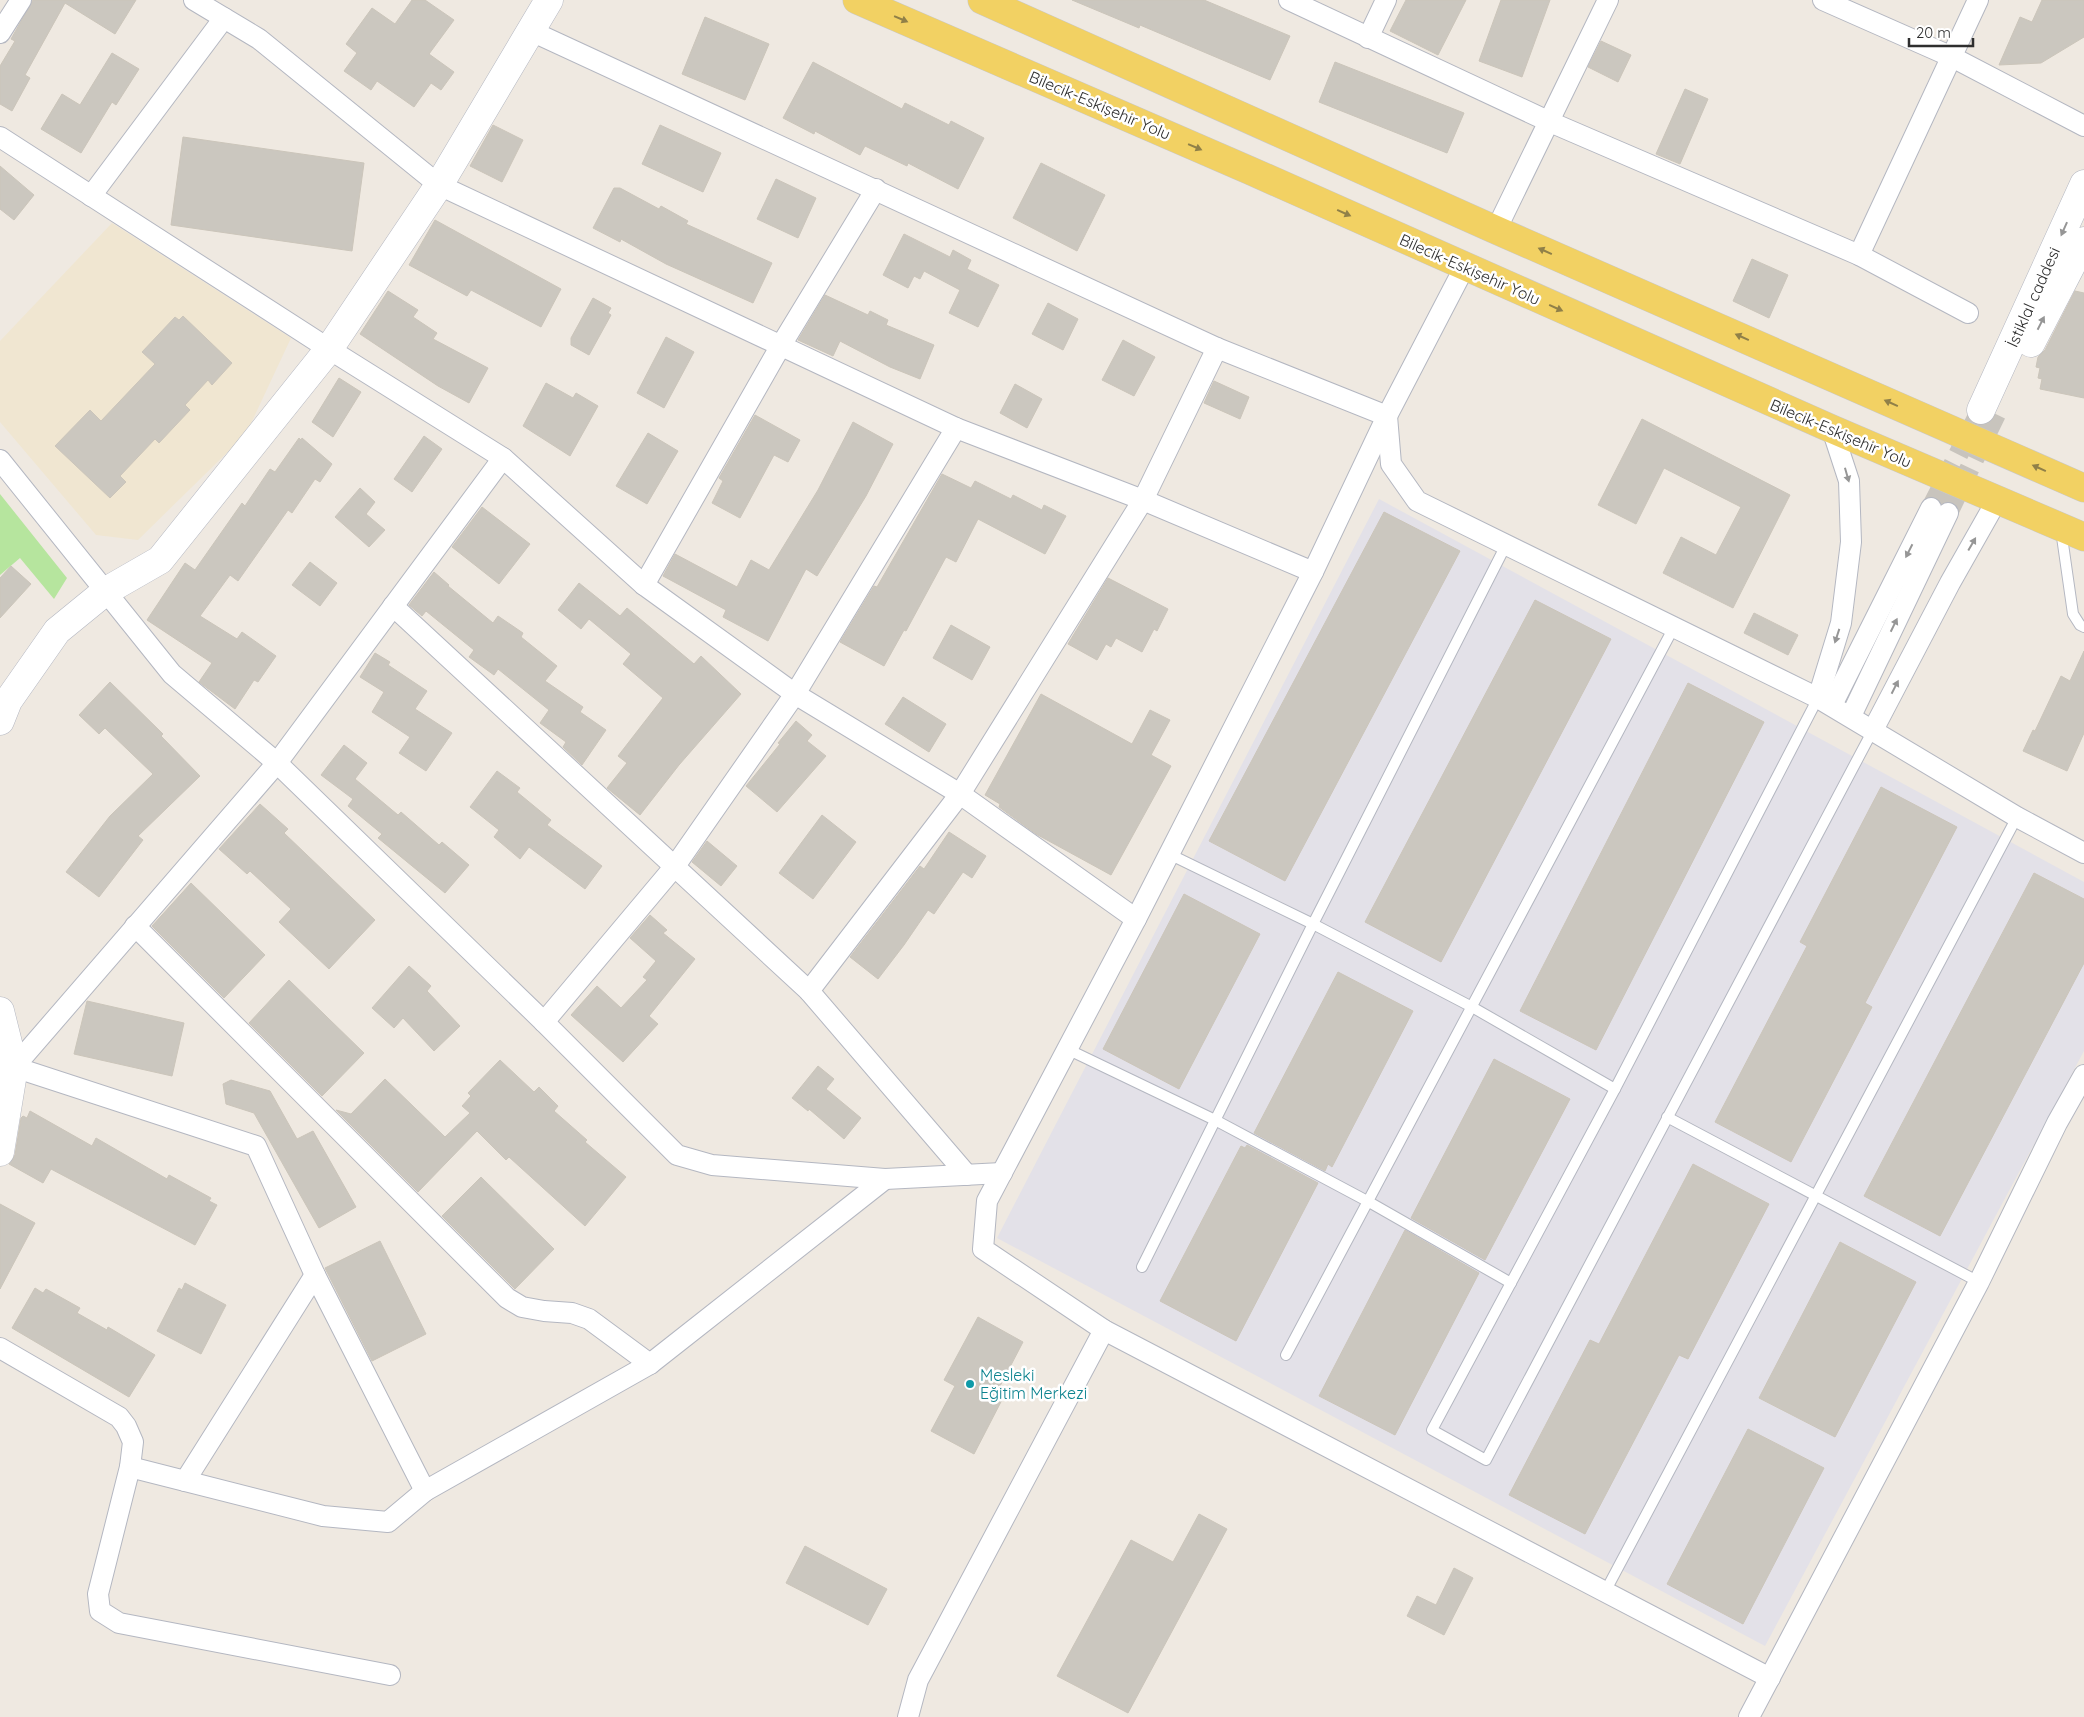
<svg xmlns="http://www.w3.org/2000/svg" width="2084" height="1717" viewBox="0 0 2084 1717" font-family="Quicksand,sans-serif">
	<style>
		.industrial { fill: #e3e1e8 }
		.education { fill: #f0e6d1 }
		.green { fill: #b6e59e }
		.building { fill: #cbc7bf; stroke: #cbc5ba }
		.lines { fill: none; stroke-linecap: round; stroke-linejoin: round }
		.street-tunnel { stroke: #c8c4bd; stroke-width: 20; stroke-dasharray: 20 10; stroke-linecap: butt }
		.lane-casing { stroke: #b4b7c1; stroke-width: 12 }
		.street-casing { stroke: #b4b7c1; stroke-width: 22 }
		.secondary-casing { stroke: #b4b7c1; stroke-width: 29 }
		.primary-casing { stroke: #c9c9c9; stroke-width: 29 }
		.lane { stroke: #fff; stroke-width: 10 }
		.street { stroke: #fff; stroke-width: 20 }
		.secondary { stroke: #fff; stroke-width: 28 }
		.primary { stroke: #f2d163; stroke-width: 28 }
		.oneway { fill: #908048 }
		.oneway2 { fill: #969696 }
		.culture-dot { fill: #0f9aa8; stroke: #fff; stroke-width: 2 }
		.labels { text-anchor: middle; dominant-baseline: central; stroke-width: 5; stroke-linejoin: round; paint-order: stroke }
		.street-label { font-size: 16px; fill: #2e2e2e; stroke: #fff }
		.culture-label { font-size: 16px; fill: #0d838f; stroke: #fff; text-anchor: start }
	</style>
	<rect width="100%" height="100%" fill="#efe9e1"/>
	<!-- industrial -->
	<polygon class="industrial" points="1379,499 2084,882 2084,1051 1765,1646 997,1238"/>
	<!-- education -->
	<polygon class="education" points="112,223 291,338 246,434 138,540 96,535 0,422 0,341"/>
	<!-- green -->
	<polygon class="green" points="0,494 67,578 54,599 20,558 0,575"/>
	<!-- building -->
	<g class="building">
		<polygon points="33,0 136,0 115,34 65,3 25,75 30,78 12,111 0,104 0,66 15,41 11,39"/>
		<polygon points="412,0 425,0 454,20 429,54 454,72 441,90 431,83 414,107 377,81 371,90 344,71 357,53 346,44 372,8 395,24"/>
		<polygon points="1072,0 1204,0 1290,36 1270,80 1140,25 1139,28"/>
		<polygon points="1406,0 1466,0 1438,55 1390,31"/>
		<polygon points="1501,0 1550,0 1522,77 1479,61"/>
		<polygon points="2042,0 2084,0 2084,37 2041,63 1999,65 2020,17 2032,22"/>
		<polygon points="705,17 769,44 745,100 682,74"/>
		<polygon points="1601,41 1631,55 1618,82 1588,67"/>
		<polygon points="112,53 139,69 116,105 112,102 81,153 41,129 62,94 80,105"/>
		<polygon points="813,62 902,109 905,103 949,125 951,121 984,138 958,189 908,163 907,166 865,146 860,155 815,131 814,134 783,118"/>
		<polygon points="1335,62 1464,113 1447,153 1319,102"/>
		<polygon points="1685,89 1708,99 1680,164 1656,154"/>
		<polygon points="493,125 523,140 502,182 470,166"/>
		<polygon points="660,125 721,153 703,192 642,164"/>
		<polygon points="183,137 364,163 352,251 171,225"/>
		<polygon points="1041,163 1105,195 1077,251 1013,218"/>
		<polygon points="0,166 34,195 14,220 0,209"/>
		<polygon points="776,179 816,198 798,238 757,219"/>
		<polygon points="614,188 620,188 659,209 661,206 688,221 686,224 772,263 753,303 666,264 621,239 620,242 593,228"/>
		<polygon points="435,220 561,289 541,327 471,290 467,296 409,265"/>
		<polygon points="904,234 950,257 953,250 971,260 967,269 999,285 978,327 949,313 960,290 924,271 920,279 914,276 908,288 883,275"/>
		<polygon points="1752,259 1788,275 1769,318 1733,301"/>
		<polygon points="388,291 418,310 413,317 437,333 433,339 488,368 469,403 438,386 360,334"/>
		<polygon points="2075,291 2084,293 2084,398 2040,389 2042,379 2038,378 2040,368 2036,367 2038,357 2045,350"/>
		<polygon points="825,295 868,315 870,311 888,320 886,325 934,345 920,379 890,367 840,341 833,356 798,340"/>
		<polygon points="593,298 611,308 608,313 611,315 589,355 571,345 571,338"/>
		<polygon points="1048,303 1078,319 1063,350 1032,334"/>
		<polygon points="183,316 232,363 212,385 208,380 185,405 190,410 159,443 155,439 120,476 126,482 110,498 55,446 90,410 101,421 155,364 142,352 175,317 179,320"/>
		<polygon points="666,337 694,352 664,408 637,393"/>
		<polygon points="1123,340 1155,357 1134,396 1102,380"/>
		<polygon points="339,378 361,392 333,437 312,422"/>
		<polygon points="1214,381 1249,397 1240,419 1204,403"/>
		<polygon points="546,383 573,398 576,393 598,406 570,456 523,426"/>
		<polygon points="1015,384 1042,399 1027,428 1000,413"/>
		<polygon points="755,415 800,440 788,462 774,455 740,518 712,503 723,481 719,478"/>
		<polygon points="1642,419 1790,495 1733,608 1663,573 1681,537 1716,555 1741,507 1664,468 1636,524 1598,505"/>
		<polygon points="853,422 893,444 866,496 817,576 806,569 768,641 723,617 726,610 663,576 675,554 737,587 751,560 769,570 818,490"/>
		<polygon points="648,433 678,451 647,504 616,486"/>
		<polygon points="424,436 442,449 412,492 394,479"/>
		<polygon points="299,438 301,440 302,438 332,464 320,482 315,479 292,513 288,510 238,581 230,575 200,616 237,639 242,632 276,656 258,682 254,680 235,709 199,682 212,663 147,620 185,563 195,570 242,503 245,506 270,469 275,472"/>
		<polygon points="942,474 971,488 975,481 1011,499 1013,495 1042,510 1044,505 1066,516 1045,554 978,519 956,562 946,557 906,631 904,630 884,666 840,642 874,586 877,587"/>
		<polygon points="360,488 375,502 366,514 385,530 369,547 335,517"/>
		<polygon points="482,507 530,544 499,584 452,547"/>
		<polygon points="1384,512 1460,551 1285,881 1209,841"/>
		<polygon points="310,562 337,583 320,606 292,585"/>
		<polygon points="11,566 31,584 0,618 0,578"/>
		<polygon points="434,572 449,585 448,586 493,623 498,616 523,633 521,637 557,666 545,681 583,707 580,712 606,730 582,765 563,747 566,742 540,723 549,710 498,669 494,675 469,657 474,650 426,611 422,616 409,605"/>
		<polygon points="1108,578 1168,609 1157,631 1154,629 1142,652 1116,638 1111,647 1106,644 1097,660 1068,644"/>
		<polygon points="579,583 620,616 627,608 694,664 701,656 741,694 679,765 640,815 607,788 627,763 618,756 663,698 623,664 631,654 589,619 581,629 558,610"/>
		<polygon points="1535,600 1611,639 1441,962 1365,922"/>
		<polygon points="1754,613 1798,635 1788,655 1744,633"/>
		<polygon points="951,625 990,647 972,680 933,658"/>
		<polygon points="2084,651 2084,733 2067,771 2023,751 2033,730 2035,731 2061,676 2070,681"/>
		<polygon points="375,653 390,662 388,665 427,691 415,709 452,733 426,771 399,753 410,737 372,712 384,692 360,677"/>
		<polygon points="110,682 163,734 161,736 200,776 138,836 143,840 99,897 66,872 110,816 153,774 105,728 99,734 79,715"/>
		<polygon points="1688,683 1764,722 1596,1050 1520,1011"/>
		<polygon points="1041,694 1132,744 1150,710 1170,720 1151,755 1171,766 1111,875 1036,834 999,807 1000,804 985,795"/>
		<polygon points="903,697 946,724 929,752 885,724"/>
		<polygon points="796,721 812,735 807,741 826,756 777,812 746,786 780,744 778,743"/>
		<polygon points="344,745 367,763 355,779 398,815 401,812 439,845 442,842 469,865 445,893 378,838 382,834 348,806 353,799 321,775"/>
		<polygon points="497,771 520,788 517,792 551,820 547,825 602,866 585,889 529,847 520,859 494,837 499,830 470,807"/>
		<polygon points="1881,787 1957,827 1865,1003 1872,1007 1791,1162 1715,1122 1807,946 1800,942"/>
		<polygon points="260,804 288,829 284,833 375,920 329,969 279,922 291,909 250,871 247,874 219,849"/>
		<polygon points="822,815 856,842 813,899 779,873"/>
		<polygon points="949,832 986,856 972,878 963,872 934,914 928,910 904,945 878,979 850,957 920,866 924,869"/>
		<polygon points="707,841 737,866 721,886 692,862"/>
		<polygon points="2034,873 2084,899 2084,963 1940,1236 1864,1196"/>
		<polygon points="191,883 265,955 224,998 152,926"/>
		<polygon points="1184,894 1260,934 1179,1089 1103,1049"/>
		<polygon points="650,915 667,930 663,933 695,959 649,1016 658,1024 623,1062 571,1015 597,986 621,1008 647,980 643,977 656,961 630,938"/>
		<polygon points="409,966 431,986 427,991 460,1026 434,1051 403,1018 394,1028 372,1008"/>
		<polygon points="1338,972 1413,1011 1332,1167 1328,1164 1325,1171 1254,1133"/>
		<polygon points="289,980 364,1053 322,1096 249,1023"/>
		<polygon points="87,1001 184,1023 172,1076 74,1054"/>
		<polygon points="1494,1059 1570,1099 1485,1260 1411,1218"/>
		<polygon points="500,1060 534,1092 539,1087 558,1106 554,1111 587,1140 585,1142 626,1177 585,1226 509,1157 506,1160 477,1131 418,1192 336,1110 351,1114 385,1079 445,1137 470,1113 462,1106 471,1096 468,1093"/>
		<polygon points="818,1066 834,1079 826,1089 861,1118 844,1139 809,1109 808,1111 792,1098"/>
		<polygon points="231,1080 270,1091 297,1139 313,1131 356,1207 319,1228 254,1113 226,1104 223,1084"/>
		<polygon points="30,1111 92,1146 96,1138 167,1179 169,1175 211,1198 209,1201 217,1205 195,1245 51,1169 43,1183 9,1164 15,1155 21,1118 23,1116 27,1118"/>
		<polygon points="1247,1145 1318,1183 1236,1341 1160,1301 1241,1146 1245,1148"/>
		<polygon points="1693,1164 1769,1204 1688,1359 1679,1355 1585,1534 1509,1495 1590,1340 1599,1344"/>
		<polygon points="481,1177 554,1249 515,1289 442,1216"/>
		<polygon points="0,1204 35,1223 0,1289"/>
		<polygon points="1405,1230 1479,1273 1395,1435 1319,1396"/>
		<polygon points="380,1241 426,1334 372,1361 325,1268"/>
		<polygon points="1840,1242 1916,1282 1835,1437 1759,1398"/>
		<polygon points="185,1283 226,1305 201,1354 157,1331 179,1288 182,1290"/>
		<polygon points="35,1288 43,1293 46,1289 80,1308 77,1313 107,1330 108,1327 155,1355 129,1397 12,1328"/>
		<polygon points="978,1317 1023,1342 997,1392 1004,1396 974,1454 931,1431 955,1386 944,1380"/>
		<polygon points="1748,1429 1824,1468 1743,1624 1667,1584"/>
		<polygon points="1199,1514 1227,1529 1128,1713 1057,1676 1131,1540 1173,1562"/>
		<polygon points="805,1546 887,1589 868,1625 786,1583"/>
		<polygon points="1454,1568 1473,1578 1444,1635 1407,1616 1417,1596 1436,1605"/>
	</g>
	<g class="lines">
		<!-- street-tunnel -->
		<g class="street-tunnel">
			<polyline points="1931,508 1981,410"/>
			<polyline points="1948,513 1996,414"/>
		</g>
		<defs>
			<g id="lane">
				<polyline points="2061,530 2073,614 2080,625 2084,627"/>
				<polyline points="1818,698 1615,1089 1432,1430 1486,1460 1873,730"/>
				<polyline points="1169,854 1313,924 1472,1007 1615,1089"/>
				<polyline points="1067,1049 1215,1120 1369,1202 1511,1283"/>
				<polyline points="1667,1117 1979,1282"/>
				<polyline points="1142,1267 1313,924 1506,545"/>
				<polyline points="1286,1355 1674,627"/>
				<polyline points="1605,1592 2017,817"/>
			</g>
			<g id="street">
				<polyline points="194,0 259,39 439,185 956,428 1143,500 1313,572"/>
				<polyline points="1289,0 1550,122 1859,255 1968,313"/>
				<polyline points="1823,0 1952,57 2084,126"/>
				<polyline points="531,31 1217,348 1387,416 1391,464 1417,501 1818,698 2017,817 2084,853"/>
				<polyline points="0,33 21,0"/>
				<polyline points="1368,38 1386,0"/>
				<polyline points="0,137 329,349 503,458 644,585 795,694 960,794 1136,919"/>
				<polyline points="91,196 224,18"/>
				<polyline points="1496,230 1608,0"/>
				<polyline points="1859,255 1978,0"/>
				<polyline points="1464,268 1387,416 1313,572 1136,919 987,1201 983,1249 1104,1330 1770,1678"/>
				<polyline points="503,458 277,763 14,1067 256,1146 315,1275 425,1491 650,1364 885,1179"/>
				<polyline points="0,460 172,674 277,763 544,1022 677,1155 712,1165 885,1179 1002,1173"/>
				<polyline points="644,585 780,347 876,189"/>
				<polyline points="393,606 809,991 967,1175"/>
				<polyline points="1818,698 1841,623 1851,542 1849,481 1832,429"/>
				<polyline points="1832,705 1931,508"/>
				<polyline points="1851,716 1948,513"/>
				<polyline points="1873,730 1950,583 1997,500"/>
				<polyline points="135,926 507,1298 522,1307 544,1311 572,1313 589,1319 650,1364"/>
				<polyline points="809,991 960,794 1143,500 1217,348"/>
				<polyline points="544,1022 675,866 795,694 956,428"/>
				<polyline points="0,1348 119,1417 126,1426 133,1442 130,1467 98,1594 100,1611 119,1623 390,1675"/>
				<polyline points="130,1467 323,1516 388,1522 425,1491"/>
				<polyline points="185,1481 315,1275"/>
				<polyline points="908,1717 918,1680 1104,1330"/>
				<polyline points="1749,1717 1979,1282 2057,1123 2084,1075"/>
			</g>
			<g id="secondary">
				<polyline points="2031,343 2084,241"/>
				<polyline points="1981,410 2084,184"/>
				<polyline points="0,721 8,701 57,631 106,591 160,560 329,349 439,185 549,0"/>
				<polyline points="0,1011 14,1067 0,1152"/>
			</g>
			<g id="primary">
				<polyline points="857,0 1251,171 1832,429 2084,537"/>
				<polyline points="982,0 1496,230 2084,488"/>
			</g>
		</defs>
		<!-- lane casing -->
		<use href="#lane" class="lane-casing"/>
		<!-- street casing -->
		<use href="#street" class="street-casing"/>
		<!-- secondary casing -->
		<use href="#secondary" class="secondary-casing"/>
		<!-- primary casing -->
		<use href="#primary" class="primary-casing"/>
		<!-- lane -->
		<use href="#lane" class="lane"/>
		<!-- street -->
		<use href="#street" class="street"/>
		<!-- secondary -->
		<use href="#secondary" class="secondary"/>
		<!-- primary -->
		<use href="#primary" class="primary"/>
	</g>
	<!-- one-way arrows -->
	<defs><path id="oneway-solid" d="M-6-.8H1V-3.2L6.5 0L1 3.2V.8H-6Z" transform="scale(1.25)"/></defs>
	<g class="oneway">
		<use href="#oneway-solid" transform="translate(901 19) rotate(23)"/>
		<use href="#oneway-solid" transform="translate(1195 147) rotate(23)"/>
		<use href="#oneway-solid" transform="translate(1344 213) rotate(24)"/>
		<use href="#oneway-solid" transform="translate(1545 251) rotate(-156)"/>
		<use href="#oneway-solid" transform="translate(1556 308) rotate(24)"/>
		<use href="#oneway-solid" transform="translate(1742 337) rotate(-156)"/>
		<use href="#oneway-solid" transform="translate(1891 403) rotate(-156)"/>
		<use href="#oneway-solid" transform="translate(2039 468) rotate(-156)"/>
	</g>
	<g class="oneway2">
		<use href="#oneway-solid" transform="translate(2064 229) rotate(114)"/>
		<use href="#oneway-solid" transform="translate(2041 323) rotate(-63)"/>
		<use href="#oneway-solid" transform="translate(1847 475) rotate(74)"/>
		<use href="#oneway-solid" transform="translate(1972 544) rotate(-60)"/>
		<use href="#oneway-solid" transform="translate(1909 551) rotate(117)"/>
		<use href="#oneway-solid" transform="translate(1894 625) rotate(-64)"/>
		<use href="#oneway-solid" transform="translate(1837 636) rotate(108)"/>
		<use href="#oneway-solid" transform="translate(1895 687) rotate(-63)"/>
	</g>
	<!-- markers -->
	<circle class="culture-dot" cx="970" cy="1384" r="5"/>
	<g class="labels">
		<!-- street labels -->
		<g class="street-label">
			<text transform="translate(1100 105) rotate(23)">Bilecik-Eskişehir Yolu</text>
			<text transform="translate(1470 269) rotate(24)">Bilecik-Eskişehir Yolu</text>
			<text transform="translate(2033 297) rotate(-66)">İstiklal caddesi</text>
			<text transform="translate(1841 433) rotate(23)">Bilecik-Eskişehir Yolu</text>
		</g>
		<!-- culture labels -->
		<g class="culture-label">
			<text x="980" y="1375">Mesleki<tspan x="980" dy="18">Eğitim Merkezi</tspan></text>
		</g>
	</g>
	<!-- scale -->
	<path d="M1909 38v8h64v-8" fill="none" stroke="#2e2e2e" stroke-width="2.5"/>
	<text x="1916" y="38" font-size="15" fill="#2e2e2e" stroke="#ffffff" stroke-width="4" paint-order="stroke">20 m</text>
</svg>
